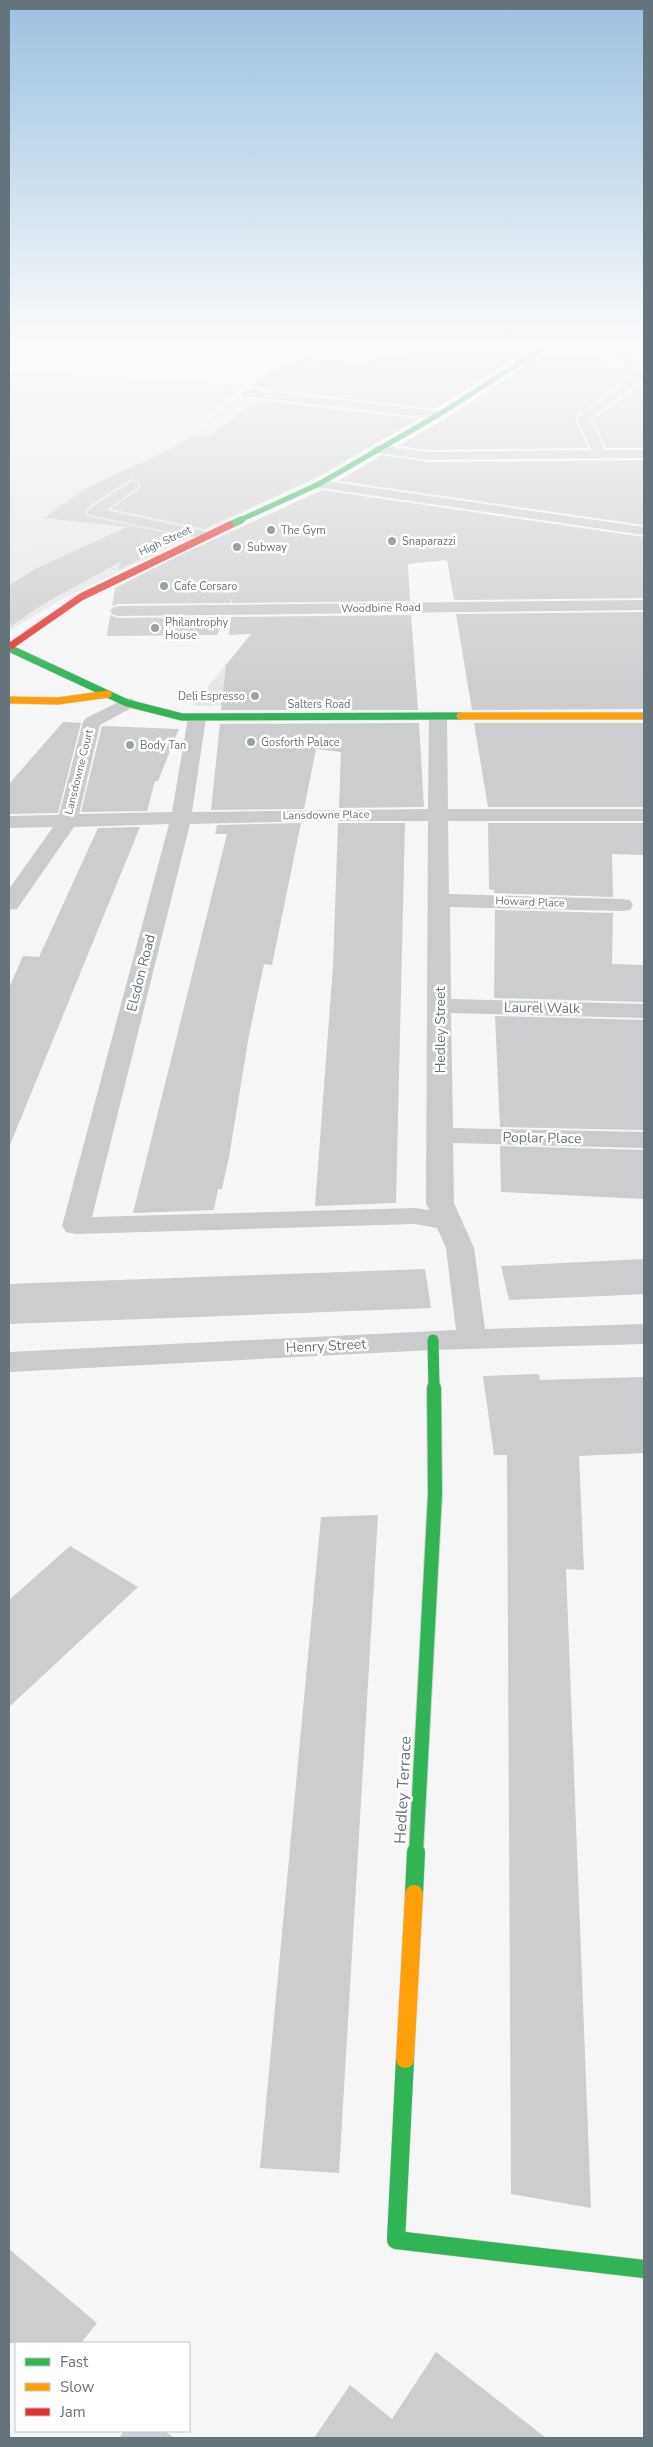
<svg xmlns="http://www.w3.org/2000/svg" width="653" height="2447" viewBox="0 0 653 2447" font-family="'Nunito Sans',sans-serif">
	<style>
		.built { fill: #e5e6e6 }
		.green { fill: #e6e8e4 }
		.water { fill: #c9d1d4 }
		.building { fill: #cccdce }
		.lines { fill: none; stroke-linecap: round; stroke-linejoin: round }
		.fast-far4-casing { stroke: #d2d3d4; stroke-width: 5.5 }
		.fast-far3-casing { stroke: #d2d3d4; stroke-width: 8 }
		.fast-far2-casing { stroke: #d2d3d4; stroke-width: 12 }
		.fast-far1-casing { stroke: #d2d3d4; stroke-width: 16 }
		.fast-casing { stroke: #d2d3d4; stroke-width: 19 }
		.slow-far1-casing { stroke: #d2d3d4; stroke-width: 8 }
		.slow-casing { stroke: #d2d3d4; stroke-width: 19 }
		.jam-casing { stroke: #d2d3d4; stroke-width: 8 }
		.street { fill: #c9cbcc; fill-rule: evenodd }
		.fast-far4 { stroke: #30b455; stroke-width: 5 }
		.fast-far3 { stroke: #30b455; stroke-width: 7 }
		.fast-far2 { stroke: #30b455; stroke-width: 11 }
		.fast-far1 { stroke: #30b455; stroke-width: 14 }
		.fast { stroke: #30b455; stroke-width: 18 }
		.slow-far1 { stroke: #ff9f0a; stroke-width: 7 }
		.slow { stroke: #ff9f0a; stroke-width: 18 }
		.jam { stroke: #e5322d; stroke-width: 7 }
		.poi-dot { fill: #98a2a7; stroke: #fff; stroke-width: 2 }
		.labels { text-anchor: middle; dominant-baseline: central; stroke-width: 5; stroke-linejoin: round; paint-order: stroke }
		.far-poi-label { font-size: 11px; fill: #66747d; stroke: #fff; text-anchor: start }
		.far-street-label { font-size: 11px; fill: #66747d; stroke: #fff }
		.street-label { font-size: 14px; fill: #66747d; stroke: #fff }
		.near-street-label { font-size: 16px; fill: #66747d; stroke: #fff }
	</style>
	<rect width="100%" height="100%" fill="#f6f6f6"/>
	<!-- built -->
	<g class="built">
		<polygon points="237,397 417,417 327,473 66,597 9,631 9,562 113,475 171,449 192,435"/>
		<polygon points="226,664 288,665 286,705 193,706"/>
	</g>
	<!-- green -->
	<g class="green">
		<polygon points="67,347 219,347 189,355 156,356"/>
		<polygon points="9,371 181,380 238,386 192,435 171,449 113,475 9,562"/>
	</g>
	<!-- water -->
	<polygon class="water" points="124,2431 165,2431 174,2438 119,2438"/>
	<!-- building -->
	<g class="building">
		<polygon points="415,347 477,347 524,352 436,409 270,390 251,385 287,364 293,365 304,358 363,365 381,355 405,356"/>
		<polygon points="543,354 562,354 610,360 601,366 626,369 630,377 575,418 588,448 429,450 398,446 443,420"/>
		<polygon points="644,382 644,448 606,448 592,420"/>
		<polygon points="257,400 419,419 313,479 204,529 111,509 139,489 141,486 139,481 131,479 88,507 85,511 87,516 186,537 118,570 120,562 45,603 9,627 9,586 33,570 127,527 44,518 88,487 171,449 192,435 208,437"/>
		<polygon points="382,455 429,462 644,460 644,525 338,481"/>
		<polygon points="322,490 644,537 644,598 454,600 447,560 408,564 410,601 232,603 232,600 230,603 118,604 112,606 115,588 180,555"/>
		<polygon points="644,612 644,709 472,710 456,614"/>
		<polygon points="110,615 118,618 225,617 217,635 107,636"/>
		<polygon points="411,615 418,710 221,710 226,665 251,634 229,635 231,617"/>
		<polygon points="63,722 81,723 58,813 9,814 9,784"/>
		<polygon points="419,723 424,807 339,808 341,752 316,749 304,809 211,810 220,724"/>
		<polygon points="474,723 644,723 644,807 488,807"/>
		<polygon points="102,726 179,729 158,781 155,781 147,811 81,812"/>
		<polygon points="301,823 272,965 264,964 249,1035 229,1157 222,1189 218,1189 214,1210 133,1213 227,834 215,834 217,825"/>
		<polygon points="338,823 405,823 396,1203 315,1206 333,966"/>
		<polygon points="488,823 644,823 644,855 612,854 613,897 494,893 494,890 489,889"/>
		<polygon points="140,827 10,1145 9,1145 9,988 23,956 39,957 98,828"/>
		<polygon points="495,910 613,913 612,964 644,965 644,1002 494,998"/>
		<polygon points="495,1016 644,1020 644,1130 500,1127"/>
		<polygon points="500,1146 644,1150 644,1199 501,1192"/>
		<polygon points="644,1259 644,1294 627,1295 509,1300 501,1266"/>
		<polygon points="425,1269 431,1308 9,1324 9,1284"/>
		<polygon points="539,1374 540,1380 644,1377 644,1453 579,1456 584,1570 566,1569 591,2208 511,2194 507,1455 494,1455 483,1376"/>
		<polygon points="378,1515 339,2173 260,2168 321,1517"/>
		<polygon points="70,1546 138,1587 9,1707 9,1600"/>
		<polygon points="9,2249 97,2323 81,2343 9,2343"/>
		<polygon points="436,2352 546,2438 314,2438 350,2385 392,2419"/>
	</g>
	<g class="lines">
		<defs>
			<polyline id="fast-far4" points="238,521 319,484 438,415 545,347"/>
			<g id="fast-far3">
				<polyline points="230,525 241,520"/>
				<polyline points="9,648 127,703 182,717 460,716"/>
			</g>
			<polyline id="fast-far2" points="433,1340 434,1389"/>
			<polyline id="fast-far1" points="416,1853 435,1494 434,1388"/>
			<g id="fast">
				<polyline points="414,1894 416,1852"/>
				<polyline points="405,2059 396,2240 644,2269"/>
			</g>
			<g id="slow-far1">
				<polyline points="9,700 58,701 108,694"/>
				<polyline points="460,716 644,716"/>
			</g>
			<polyline id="slow" points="405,2059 414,1894"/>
			<polyline id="jam" points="9,647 81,597 230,525"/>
		</defs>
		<!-- fast-far4 casing -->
		<use href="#fast-far4" class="fast-far4-casing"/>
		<!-- fast-far3 casing -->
		<use href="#fast-far3" class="fast-far3-casing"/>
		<!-- fast-far2 casing -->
		<use href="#fast-far2" class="fast-far2-casing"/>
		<!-- fast-far1 casing -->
		<use href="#fast-far1" class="fast-far1-casing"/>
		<!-- fast casing -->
		<use href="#fast" class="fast-casing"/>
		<!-- slow-far1 casing -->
		<use href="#slow-far1" class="slow-far1-casing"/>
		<!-- slow casing -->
		<use href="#slow" class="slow-casing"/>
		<!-- jam casing -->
		<use href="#jam" class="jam-casing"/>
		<!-- street -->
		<g class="street">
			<polygon points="613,347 624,347 644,376 644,380 590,419 605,450 644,450 644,458 429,460 378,453 371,449 378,445 429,452 591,450 577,418 633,377"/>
			<polygon points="247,389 438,411 444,415 438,419 243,396 241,393"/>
			<polygon points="319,480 644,527 644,535 314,487 312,484"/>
			<polygon points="132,481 137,482 139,485 137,488 106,510 208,532 215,536 208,540 89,515 87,512 89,509"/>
			<polygon points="644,600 644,610 118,616 112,614 110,611 112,608 118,606"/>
			<path d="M127 698 133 699 136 703 133 707 100 725 79 814 172 812 188 718 191 714H203L206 718 192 812 428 809 429 716 432 712H444L447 716 448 809H644V821H448L449 894 622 899 630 900 633 905 630 910 622 911 450 907 451 999 644 1004V1018L451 1013 453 1128 644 1132V1148L453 1143 454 1203 474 1248 485 1329 644 1324V1344L433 1350 9 1372V1352L456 1330 446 1248 437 1228 415 1224 76 1234 66 1232 62 1226 169 824 74 827 17 909 9 910V889L53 827 9 828V816L59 815 83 722 86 718ZM313 821H428L426 1203 429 1210 415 1208 92 1217 190 824Z"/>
		</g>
		<!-- fast-far4 -->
		<use href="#fast-far4" class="fast-far4"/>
		<!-- fast-far3 -->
		<use href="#fast-far3" class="fast-far3"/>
		<!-- fast-far2 -->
		<use href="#fast-far2" class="fast-far2"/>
		<!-- fast-far1 -->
		<use href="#fast-far1" class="fast-far1"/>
		<!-- fast -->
		<use href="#fast" class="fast"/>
		<!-- slow-far1 -->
		<use href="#slow-far1" class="slow-far1"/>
		<!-- slow -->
		<use href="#slow" class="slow"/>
		<!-- jam -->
		<use href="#jam" class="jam"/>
	</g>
	<!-- sky -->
	<linearGradient id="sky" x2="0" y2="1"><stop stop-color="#9bc0e0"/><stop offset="0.5" stop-color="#fbfbfb"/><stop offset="1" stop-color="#fbfbfb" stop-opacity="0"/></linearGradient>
	<rect width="653" height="690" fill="url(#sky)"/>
	<!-- markers -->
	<g class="poi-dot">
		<circle cx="271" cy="530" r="5"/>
		<circle cx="392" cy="541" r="5"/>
		<circle cx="237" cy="547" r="5"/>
		<circle cx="164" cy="586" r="5"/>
		<circle cx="155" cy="628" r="5"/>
		<circle cx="255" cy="696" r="5"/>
		<circle cx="251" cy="742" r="5"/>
		<circle cx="130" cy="745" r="5"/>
	</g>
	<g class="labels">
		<!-- far-poi labels -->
		<g class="far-poi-label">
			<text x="281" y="530">The Gym</text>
			<text x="402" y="541">Snaparazzi</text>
			<text x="247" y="547">Subway</text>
			<text x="174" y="586">Cafe Corsaro</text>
			<text x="165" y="622">Philantrophy<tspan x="165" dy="13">House</tspan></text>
			<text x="245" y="696" text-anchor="end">Deli Espresso</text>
			<text x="261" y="742">Gosforth Palace</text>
			<text x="140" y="745">Body Tan</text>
		</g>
		<!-- far-street labels -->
		<g class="far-street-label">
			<text transform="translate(165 541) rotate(-25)">High Street</text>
			<text transform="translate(381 608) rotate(-1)">Woodbine Road</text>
			<text x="319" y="704">Salters Road</text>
			<text transform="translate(79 772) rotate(-76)">Lansdowne Court</text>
			<text transform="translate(326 815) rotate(-1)">Lansdowne Place</text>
			<text transform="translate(530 902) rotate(2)">Howard Place</text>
		</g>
		<!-- street labels -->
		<g class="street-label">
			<text transform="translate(141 973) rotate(-76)">Elsdon Road</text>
			<text transform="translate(542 1008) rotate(1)">Laurel Walk</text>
			<text transform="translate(440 1030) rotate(-90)">Hedley Street</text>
			<text transform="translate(542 1138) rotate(1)">Poplar Place</text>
			<text transform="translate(326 1346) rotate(-3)">Henry Street</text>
		</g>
		<!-- near-street labels -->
		<g class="near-street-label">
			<text transform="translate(403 1790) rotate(-87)">Hedley Terrace</text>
		</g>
	</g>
	<!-- border -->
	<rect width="653" height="2447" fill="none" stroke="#66747d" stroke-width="20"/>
	<!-- legend -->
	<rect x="15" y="2342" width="175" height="90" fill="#ffffff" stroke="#c2c7cb"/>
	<rect x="25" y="2358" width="25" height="8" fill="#30b455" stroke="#c2c7cb"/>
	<text x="60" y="2367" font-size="15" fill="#66747d">Fast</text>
	<rect x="25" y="2383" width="25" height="8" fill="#ff9f0a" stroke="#c2c7cb"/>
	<text x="60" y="2392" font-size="15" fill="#66747d">Slow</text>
	<rect x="25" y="2408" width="25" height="8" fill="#e5322d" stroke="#c2c7cb"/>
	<text x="60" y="2417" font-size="15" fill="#66747d">Jam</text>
</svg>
